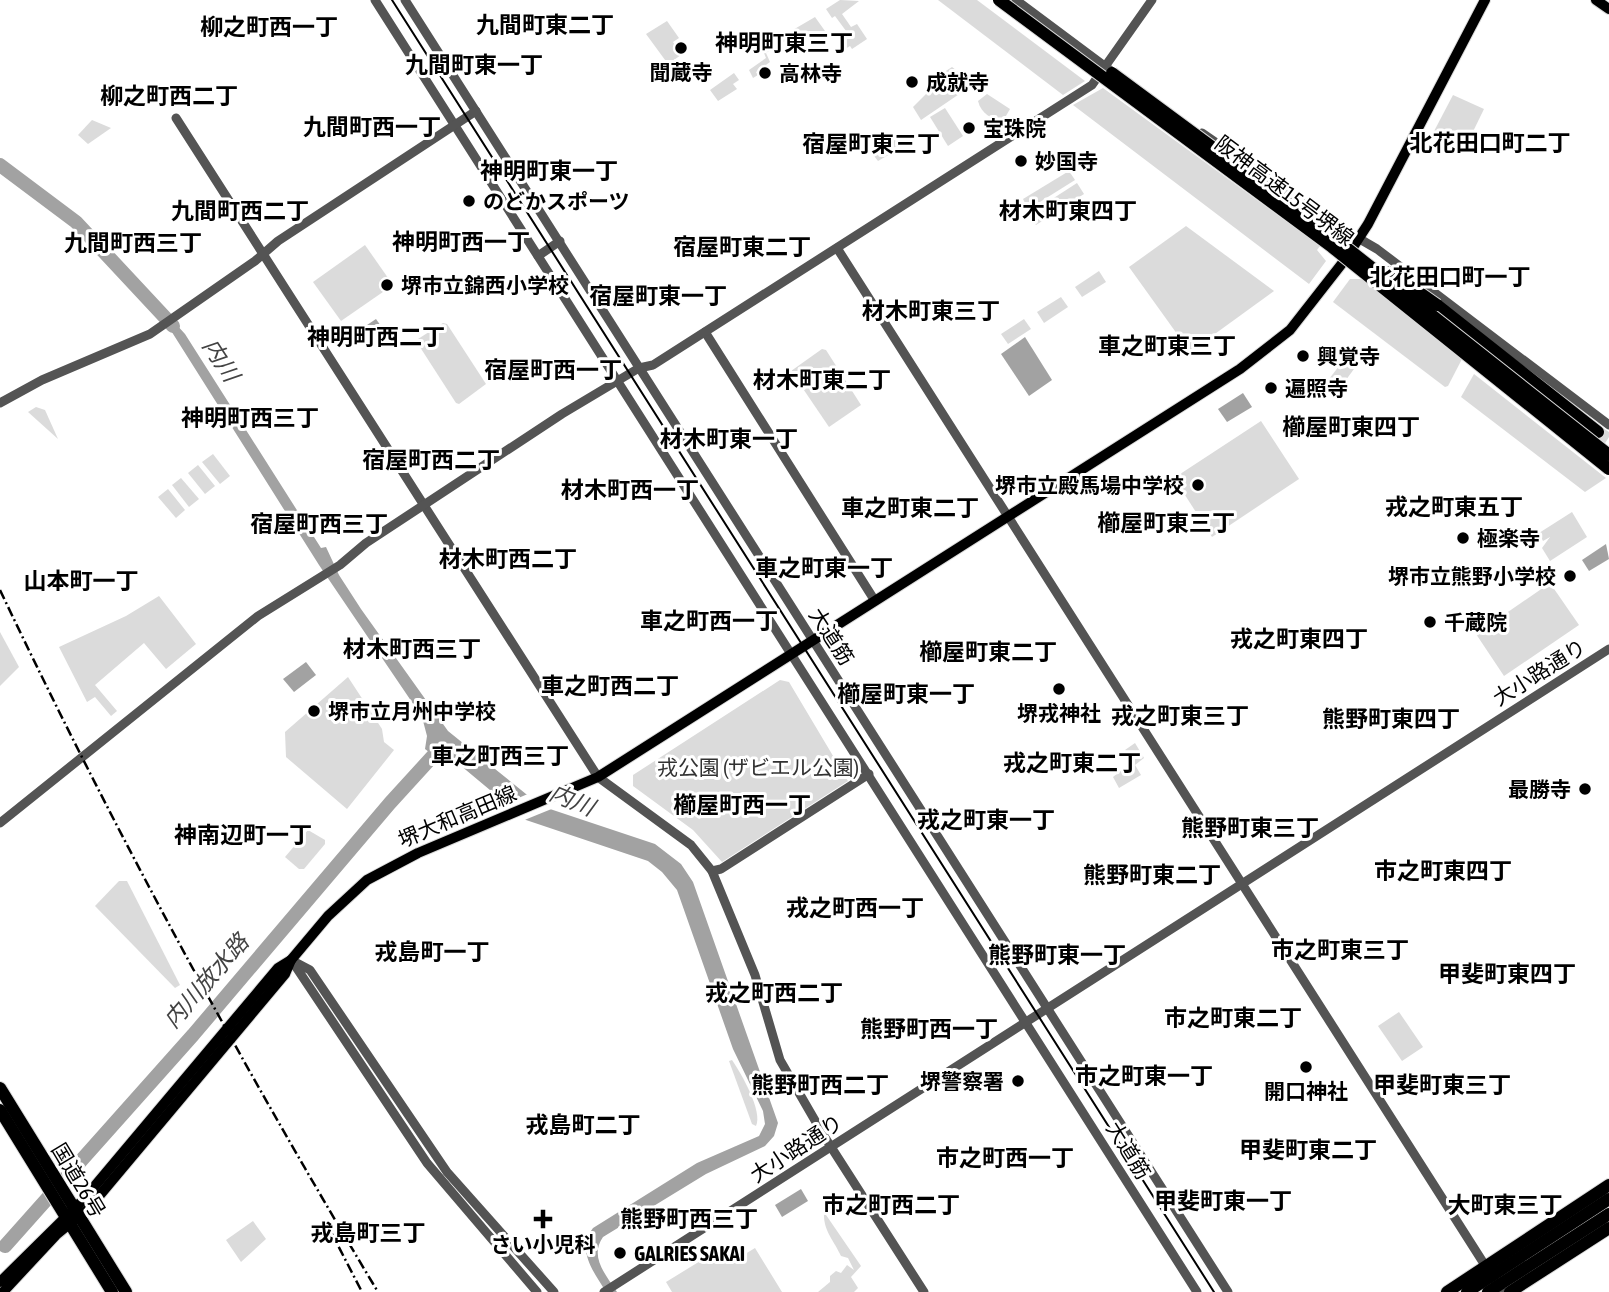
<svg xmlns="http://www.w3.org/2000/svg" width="1609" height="1292" viewBox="0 0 1609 1292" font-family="'Asap Condensed','Noto Sans JP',sans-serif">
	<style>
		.green { fill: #dbdbdb }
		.water { fill: #a2a2a2 }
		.pier { fill: #fff }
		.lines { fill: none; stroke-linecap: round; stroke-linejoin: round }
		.river { stroke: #a2a2a2; stroke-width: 14 }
		.motorway-tunnel { stroke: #d9d9d9; stroke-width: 12; stroke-dasharray: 12 6; stroke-linecap: butt }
		.primary-casing { stroke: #dbdbdb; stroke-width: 12 }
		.trunk-casing { stroke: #dbdbdb; stroke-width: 14 }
		.motorway-casing { stroke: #dbdbdb; stroke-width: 14 }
		.tertiary { stroke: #545454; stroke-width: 9 }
		.primary { stroke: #000; stroke-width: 10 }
		.trunk { stroke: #000; stroke-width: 12 }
		.motorway { stroke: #000; stroke-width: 12 }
		.tram { stroke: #000; stroke-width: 2 }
		.rail { stroke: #000; stroke-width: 2.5; stroke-dasharray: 10 3.5 2 3.5; stroke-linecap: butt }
		.motorway-bridge-casing { stroke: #dbdbdb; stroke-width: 14; stroke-linecap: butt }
		.motorway-bridge { stroke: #000; stroke-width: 12 }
		.poi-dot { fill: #000; stroke: #fff; stroke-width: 2.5 }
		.labels { text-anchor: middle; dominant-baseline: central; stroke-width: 6; stroke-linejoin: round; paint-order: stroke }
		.poi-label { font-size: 21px; font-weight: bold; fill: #000; stroke: #fff; text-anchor: start }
		.street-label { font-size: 21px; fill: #000; stroke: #fff }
		.park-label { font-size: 21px; fill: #323232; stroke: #fff }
		.neighbourhood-label { font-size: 23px; font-weight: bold; fill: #000; stroke: #fff }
		.water-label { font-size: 23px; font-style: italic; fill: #434343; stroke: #fff }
	</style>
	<rect width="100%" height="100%" fill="#fff"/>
	<!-- green -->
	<g class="green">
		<polygon points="840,0 859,1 842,14 851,27 857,24 867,39 852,49 850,46 845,49 840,41 849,35 835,16 832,18 826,9"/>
		<polygon points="938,0 977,0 1085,81 1063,95"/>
		<polygon points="815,17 825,31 814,39 809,34 789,45 785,41 766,53 770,62 756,72 758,75 753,78 749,70 766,58 762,48"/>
		<polygon points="667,21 679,38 673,42 681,55 668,64 646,34"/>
		<polygon points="952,67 974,84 921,120 913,107 930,90 926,84"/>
		<polygon points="734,73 739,80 733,84 737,89 718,101 710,90"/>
		<polygon points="1103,88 1320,246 1317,250 1326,261 1309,284 1073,105"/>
		<path d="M987 94 1010 109 1003 121C992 119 981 114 978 101Z"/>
		<polygon points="1453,95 1484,109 1464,150 1431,137"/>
		<polygon points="945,108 963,136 948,146 930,117"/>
		<polygon points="92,120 111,128 88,144 78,135"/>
		<polygon points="903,133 909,143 878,161 871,152"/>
		<polygon points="1069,171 1075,180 1032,207 1027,207 1023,199"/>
		<polygon points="1077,183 1084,194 1036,225 1029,214"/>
		<polygon points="1186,226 1274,291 1190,352 1129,267"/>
		<polygon points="365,245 393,285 341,321 313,282"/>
		<polygon points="1099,271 1106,282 1082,297 1075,287"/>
		<polygon points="1350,279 1365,279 1462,359 1448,386 1445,387 1333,302"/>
		<polygon points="1061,297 1068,307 1044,323 1037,312"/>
		<polygon points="1024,319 1031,329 1008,344 1001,334"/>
		<polygon points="443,323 447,324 486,384 459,404 456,403 418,344 418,339"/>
		<polygon points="822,349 826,350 861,405 829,427 791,371"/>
		<polygon points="1343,361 1354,369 1340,388 1329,379"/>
		<polygon points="1474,374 1606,478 1585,492 1461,397"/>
		<polygon points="36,407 45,410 58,439 28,412"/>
		<polygon points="1261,421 1299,479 1212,537 1174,478"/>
		<polygon points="213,454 230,476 220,484 202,462"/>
		<polygon points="198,465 215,486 205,494 188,473"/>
		<polygon points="181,478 199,499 189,507 172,485"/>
		<polygon points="168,489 185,510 176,518 158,497"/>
		<polygon points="1572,512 1587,537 1550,561 1542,548 1550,537 1543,541 1539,533"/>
		<polygon points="1550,583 1579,625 1504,676 1476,634"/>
		<polygon points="159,596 196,644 166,669 144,643 95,685 117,711 111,716 95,697 87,702 59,647 126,616"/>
		<polygon points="0,632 19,667 0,686"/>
		<polygon points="348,677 382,729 384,742 394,750 347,809 286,757 285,732"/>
		<polygon points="780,680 789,682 848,781 722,862 693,830 633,786 633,775"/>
		<polygon points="1135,743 1144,758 1135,765 1141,775 1119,788 1113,777 1132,762 1125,750"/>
		<polygon points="308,830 325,840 325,844 304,869 299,869 285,857"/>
		<polygon points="119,881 127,881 180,985 175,988 95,906"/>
		<polygon points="1399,1012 1423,1047 1402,1061 1378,1026"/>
		<path d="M732 1060C741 1073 763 1111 756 1126L752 1124 729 1061Z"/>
		<path d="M824 1212 861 1266 851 1277 858 1288 854 1292H818L830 1282V1276L836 1271 841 1273 847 1265 854 1270 848 1258 841 1256C834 1240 823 1231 824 1212Z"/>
		<polygon points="253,1221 266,1239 241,1262 226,1240"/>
		<polygon points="723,1247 732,1262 755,1248 782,1292 672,1292 666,1282"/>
	</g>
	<!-- water -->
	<g class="water">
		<path d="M164 311 185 334 321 548 326 547 339 575 361 609 448 731 526 794 550 809 655 844 681 864 693 882 778 1123 774 1136 765 1146 706 1174 603 1237C589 1257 606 1275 617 1292H606C594 1272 576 1251 593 1228L697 1163 759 1136 765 1124 763 1111 733 1049 677 890 662 872 648 861 526 820 460 765 443 763 425 749 427 736 422 717 319 565 163 318Z"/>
		<polygon points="376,319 383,329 359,345 352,335"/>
		<polygon points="1025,337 1052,380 1029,396 1001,354"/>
		<polygon points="1243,393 1252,407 1227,422 1218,409"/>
		<polygon points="1606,544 1609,559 1589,571 1582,560"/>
		<polygon points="306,662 316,675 294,692 283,679"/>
		<polygon points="801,1189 808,1201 782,1217 775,1205"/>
	</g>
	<!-- pier -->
	<polygon class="pier" points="530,793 554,808 522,821 502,805"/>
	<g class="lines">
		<!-- river -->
		<g class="river">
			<polyline points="0,165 76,222 173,326"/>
			<polyline points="5,1246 193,1035 390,803 442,746"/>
		</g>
		<!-- motorway-tunnel -->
		<polyline class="motorway-tunnel" points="1598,432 1609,439"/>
		<defs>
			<g id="primary">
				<polyline points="1596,0 1609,9"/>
				<polyline points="0,1282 83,1200 278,968 291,960 328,916 367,880 418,853 598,777 1240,369 1290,330 1344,261 1368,224 1485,0"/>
				<polyline points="3,1292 56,1235 89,1208 285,974 291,960"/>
			</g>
			<g id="trunk">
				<polyline points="0,1088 126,1292"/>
				<polyline points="0,1110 112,1292"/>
				<polyline points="1447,1292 1609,1185"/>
				<polyline points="1467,1292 1609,1199"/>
				<polyline points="1488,1292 1609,1214"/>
				<polyline points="1510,1292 1609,1228"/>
			</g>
			<polyline id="motorway" points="1437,305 1598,432"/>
		</defs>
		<!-- primary casing -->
		<use href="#primary" class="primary-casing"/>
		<!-- trunk casing -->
		<use href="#trunk" class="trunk-casing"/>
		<!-- motorway casing -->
		<use href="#motorway" class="motorway-casing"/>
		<!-- tertiary -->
		<g class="tertiary">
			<polyline points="375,0 1197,1292"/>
			<polyline points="405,0 1228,1292"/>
			<polyline points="1016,0 1110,70"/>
			<polyline points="176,118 598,777 691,845 712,871 755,975 780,1060 824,1136 924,1292"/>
			<polyline points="1202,133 1334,224 1377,249 1609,425"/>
			<polyline points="837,248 1502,1292"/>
			<polyline points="538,256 560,241"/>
			<polyline points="705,332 875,601"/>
			<polyline points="0,403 42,380 150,334 255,261 278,241 476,111"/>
			<polyline points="0,823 258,616 340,565 366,543 562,414 639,368 653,365 1092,85 1152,0"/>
			<polyline points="712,871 721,869 869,774"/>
			<polyline points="291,960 310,970 447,1172 554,1292"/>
			<polyline points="294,964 427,1163 537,1292"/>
			<polyline points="604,1292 1609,649"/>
		</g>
		<!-- primary -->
		<use href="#primary" class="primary"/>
		<!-- trunk -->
		<use href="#trunk" class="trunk"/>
		<!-- motorway -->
		<use href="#motorway" class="motorway"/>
		<!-- tram -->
		<polyline class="tram" points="392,0 1214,1292"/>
		<!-- rail -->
		<g class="rail">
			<path d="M0 590C114 830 241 1064 378 1292"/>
			<polyline points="330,1230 362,1292"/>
		</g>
		<defs>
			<g id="motorway-bridge">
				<polyline points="999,0 1332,247 1609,469"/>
				<polyline points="1112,73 1319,226 1609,455"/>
				<polyline points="1390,272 1437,305"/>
			</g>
		</defs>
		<!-- motorway-bridge casing -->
		<use href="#motorway-bridge" class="motorway-bridge-casing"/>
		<!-- motorway-bridge -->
		<use href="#motorway-bridge" class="motorway-bridge"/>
	</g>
	<!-- markers -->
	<g class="poi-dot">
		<circle cx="681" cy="48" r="7"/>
		<circle cx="765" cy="73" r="7"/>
		<circle cx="912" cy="82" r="7"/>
		<circle cx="969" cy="128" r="7"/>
		<circle cx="1021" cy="161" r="7"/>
		<circle cx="469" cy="201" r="7"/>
		<circle cx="387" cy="285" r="7"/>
		<circle cx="1303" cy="356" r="7"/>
		<circle cx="1271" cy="388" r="7"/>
		<circle cx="1198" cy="485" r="7"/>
		<circle cx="1463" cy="538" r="7"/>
		<circle cx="1570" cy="576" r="7"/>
		<circle cx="1430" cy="622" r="7"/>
		<circle cx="1059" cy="689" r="7"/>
		<circle cx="314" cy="711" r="7"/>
		<circle cx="1585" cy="789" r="7"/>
		<circle cx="1306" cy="1067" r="7"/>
		<circle cx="1018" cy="1081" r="7"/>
		<path d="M539.5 1208.5h7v7h7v7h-7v7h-7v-7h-7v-7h7z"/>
		<circle cx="620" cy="1253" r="7"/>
	</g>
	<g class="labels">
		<!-- poi labels -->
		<g class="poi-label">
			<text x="681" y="72" text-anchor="middle">聞蔵寺</text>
			<text x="779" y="73">高林寺</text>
			<text x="926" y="82">成就寺</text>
			<text x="983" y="128">宝珠院</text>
			<text x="1035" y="161">妙国寺</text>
			<text x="483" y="201">のどかスポーツ</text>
			<text x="401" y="285">堺市立錦西小学校</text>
			<text x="1317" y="356">興覚寺</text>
			<text x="1285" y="388">遍照寺</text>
			<text x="1184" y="485" text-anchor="end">堺市立殿馬場中学校</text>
			<text x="1477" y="538">極楽寺</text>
			<text x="1556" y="576" text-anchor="end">堺市立熊野小学校</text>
			<text x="1444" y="622">千蔵院</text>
			<text x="328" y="711">堺市立月州中学校</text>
			<text x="1059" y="713" text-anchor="middle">堺戎神社</text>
			<text x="1571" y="789" text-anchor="end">最勝寺</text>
			<text x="1004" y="1081" text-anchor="end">堺警察署</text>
			<text x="1306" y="1091" text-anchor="middle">開口神社</text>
			<text x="543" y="1244" text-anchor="middle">さい小児科</text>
			<text x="634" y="1253">GALRIES SAKAI</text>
		</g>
		<!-- street labels -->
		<g class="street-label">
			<text transform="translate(1285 190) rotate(37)">阪神高速15号堺線</text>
			<text transform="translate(832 636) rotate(57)">大道筋</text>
			<text transform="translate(1539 672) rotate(-32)">大小路通り</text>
			<text transform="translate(457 816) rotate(-23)">堺大和高田線</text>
			<text transform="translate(796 1148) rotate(-33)">大小路通り</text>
			<text transform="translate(1129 1150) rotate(58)">大道筋</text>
			<text transform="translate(79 1180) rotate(59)">国道26号</text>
		</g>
		<!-- park labels -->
		<g class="park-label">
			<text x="758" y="767">戎公園 (ザビエル公園)</text>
		</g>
		<!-- neighbourhood labels -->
		<g class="neighbourhood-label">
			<text x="545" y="25">九間町東二丁</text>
			<text x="269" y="27">柳之町西一丁</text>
			<text x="784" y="43">神明町東三丁</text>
			<text x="474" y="65">九間町東一丁</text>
			<text x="169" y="96">柳之町西二丁</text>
			<text x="372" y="127">九間町西一丁</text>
			<text x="1490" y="143">北花田口町二丁</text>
			<text x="871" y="144">宿屋町東三丁</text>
			<text x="549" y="171">神明町東一丁</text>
			<text x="240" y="211">九間町西二丁</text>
			<text x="1068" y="211">材木町東四丁</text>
			<text x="461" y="242">神明町西一丁</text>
			<text x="133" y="243">九間町西三丁</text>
			<text x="742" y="247">宿屋町東二丁</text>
			<text x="1450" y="277">北花田口町一丁</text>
			<text x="658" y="296">宿屋町東一丁</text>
			<text x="931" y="311">材木町東三丁</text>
			<text x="376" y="337">神明町西二丁</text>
			<text x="1167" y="346">車之町東三丁</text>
			<text x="553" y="370">宿屋町西一丁</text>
			<text x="822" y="380">材木町東二丁</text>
			<text x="250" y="418">神明町西三丁</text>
			<text x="1351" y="427">櫛屋町東四丁</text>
			<text x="729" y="439">材木町東一丁</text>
			<text x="431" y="460">宿屋町西二丁</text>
			<text x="630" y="490">材木町西一丁</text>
			<text x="1454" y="507">戎之町東五丁</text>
			<text x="910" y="508">車之町東二丁</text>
			<text x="1166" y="523">櫛屋町東三丁</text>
			<text x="319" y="524">宿屋町西三丁</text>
			<text x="508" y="559">材木町西二丁</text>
			<text x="824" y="568">車之町東一丁</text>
			<text x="81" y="581">山本町一丁</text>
			<text x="709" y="621">車之町西一丁</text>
			<text x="1299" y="639">戎之町東四丁</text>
			<text x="412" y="649">材木町西三丁</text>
			<text x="988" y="652">櫛屋町東二丁</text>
			<text x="610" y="686">車之町西二丁</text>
			<text x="906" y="694">櫛屋町東一丁</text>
			<text x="1180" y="716">戎之町東三丁</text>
			<text x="1391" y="719">熊野町東四丁</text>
			<text x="500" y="756">車之町西三丁</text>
			<text x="1072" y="763">戎之町東二丁</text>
			<text x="742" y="805">櫛屋町西一丁</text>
			<text x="986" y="820">戎之町東一丁</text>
			<text x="1250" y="828">熊野町東三丁</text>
			<text x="243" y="835">神南辺町一丁</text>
			<text x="1443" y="871">市之町東四丁</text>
			<text x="1152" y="875">熊野町東二丁</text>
			<text x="855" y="908">戎之町西一丁</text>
			<text x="1340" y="950">市之町東三丁</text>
			<text x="432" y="952">戎島町一丁</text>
			<text x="1057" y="955">熊野町東一丁</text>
			<text x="1507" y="974">甲斐町東四丁</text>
			<text x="774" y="993">戎之町西二丁</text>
			<text x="1233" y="1018">市之町東二丁</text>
			<text x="929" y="1029">熊野町西一丁</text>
			<text x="1144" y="1076">市之町東一丁</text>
			<text x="820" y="1085">熊野町西二丁</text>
			<text x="1442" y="1085">甲斐町東三丁</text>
			<text x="583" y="1125">戎島町二丁</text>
			<text x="1308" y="1150">甲斐町東二丁</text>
			<text x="1005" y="1158">市之町西一丁</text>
			<text x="1223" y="1201">甲斐町東一丁</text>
			<text x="891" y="1205">市之町西二丁</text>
			<text x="1505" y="1205">大町東三丁</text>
			<text x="689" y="1219">熊野町西三丁</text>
			<text x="368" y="1233">戎島町三丁</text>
		</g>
		<!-- water labels -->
		<g class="water-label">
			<text transform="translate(221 360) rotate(57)">内川</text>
			<text transform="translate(572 800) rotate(22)">内川</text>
			<text transform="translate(206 981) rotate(-49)">内川放水路</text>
		</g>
	</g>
</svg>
